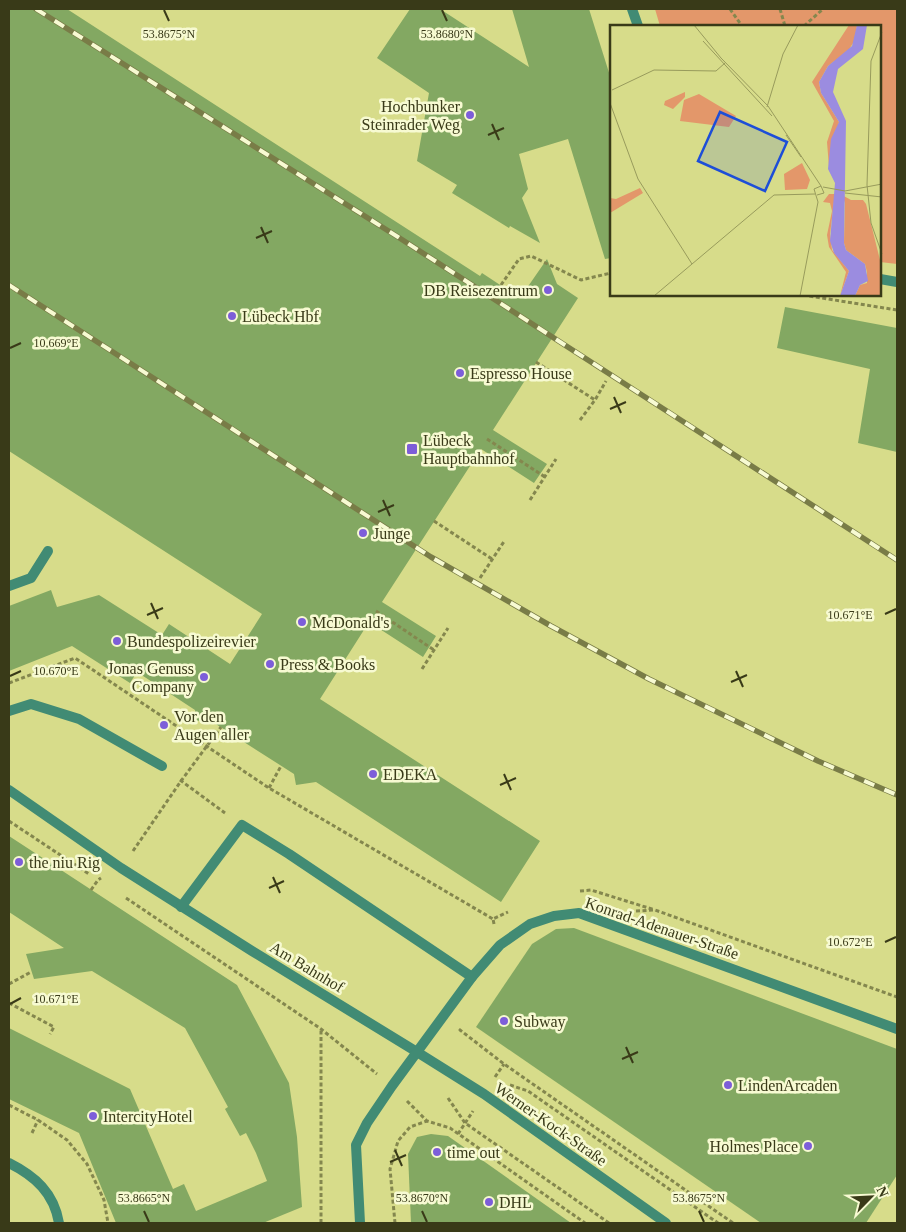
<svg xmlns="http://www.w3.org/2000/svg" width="906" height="1232" viewBox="0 0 906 1232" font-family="'Times New Roman',serif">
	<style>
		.green { fill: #e3976a }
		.building { fill: #83a862 }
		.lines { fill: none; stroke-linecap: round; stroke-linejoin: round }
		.path { stroke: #84874e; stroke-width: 3; stroke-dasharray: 4 2.5; stroke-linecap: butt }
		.service { stroke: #418b74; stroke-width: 10 }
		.minor { stroke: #418b74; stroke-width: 10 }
		.rail-casing { stroke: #797c47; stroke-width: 5.5 }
		.rail { stroke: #f7fad2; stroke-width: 4; stroke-dasharray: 11; stroke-linecap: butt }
		.ticks { fill: none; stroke: #393a18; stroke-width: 2 }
		.poi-dot { fill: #7d5ed9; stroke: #f7fad2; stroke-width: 2 }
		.labels { text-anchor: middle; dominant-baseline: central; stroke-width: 5; stroke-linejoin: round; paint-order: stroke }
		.poi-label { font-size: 16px; fill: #393a18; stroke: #f7fad2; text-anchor: start }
		.street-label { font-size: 16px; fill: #393a18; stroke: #f7fad2 }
		.inset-road { fill: none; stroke: #989b5c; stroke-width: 1 }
		.view { fill: #1d4ed8; fill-opacity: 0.15; stroke: #1d4ed8; stroke-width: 2.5 }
		.inset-edge { fill: none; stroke: #393a18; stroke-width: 2.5 }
		.ticks-label { font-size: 12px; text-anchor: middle; fill: #393a18; stroke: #f7fad2; stroke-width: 5; stroke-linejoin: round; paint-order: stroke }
	</style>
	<rect width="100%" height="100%" fill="#d7dc8a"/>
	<!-- green -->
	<polygon class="green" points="655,9 897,9 897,264 880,262 880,26 660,26"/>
	<!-- building -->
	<g class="building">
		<polygon points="9,9 67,9 480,276 482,273 520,298 547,259 557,284 578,298 493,430 547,464 534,483 481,449 382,602 436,636 423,657 369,622 320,699 540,841 501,902 316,782 296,785 294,774 208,719 197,721 195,710 137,672 130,683 72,646 9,671 9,606 51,590 57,607 99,595 162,635 169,624 230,664 262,614 9,451"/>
		<polygon points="410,9 440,9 529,67 512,9 589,9 611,79 611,258 605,259 568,139 519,154 528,189 522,198 540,243 510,226 509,228 452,193 457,185 417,161 429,93 377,58"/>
		<polygon points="785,307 897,328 897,452 858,443 870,369 777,348"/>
		<polygon points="9,836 237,985 289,1083 297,1137 302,1207 263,1223 116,1223 79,1133 9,1099 9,1028 130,1089 173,1189 184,1184 196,1211 267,1181 256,1153 246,1133 240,1136 225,1109 228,1107 185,1028 92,971 34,979 26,954 64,948 9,912"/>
		<polygon points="574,928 897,1049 897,1175 866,1223 761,1223 476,1027 532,944 556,929"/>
		<polygon points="431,1134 448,1136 571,1223 411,1223 408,1154 417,1137"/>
	</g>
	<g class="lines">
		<!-- path -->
		<g class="path">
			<polyline points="730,9 742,26"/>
			<polyline points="780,9 785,26"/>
			<polyline points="804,26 823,9"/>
			<polyline points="501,285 519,259 531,256 581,280 611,273"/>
			<polyline points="803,295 897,310"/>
			<polyline points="536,362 595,400"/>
			<polyline points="580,420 595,400 606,381"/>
			<polyline points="487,439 545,477"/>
			<polyline points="530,500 556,459"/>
			<polyline points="434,521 492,559"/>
			<polyline points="480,578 505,540"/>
			<polyline points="376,611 434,650"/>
			<polyline points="422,669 448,628"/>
			<polyline points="9,683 75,658 269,788 493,919"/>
			<polyline points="180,780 225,813"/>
			<polyline points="269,788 281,766"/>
			<polyline points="9,821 89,874"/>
			<polyline points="133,851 181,781 221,727"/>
			<polyline points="91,890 98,880 101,878"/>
			<polyline points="580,891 591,890 655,910"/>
			<polyline points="126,898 321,1029 377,1074"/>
			<polyline points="636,911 655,910 897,997"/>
			<polyline points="494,924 493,919 508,912"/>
			<polyline points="9,984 31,972"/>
			<polyline points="9,1003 54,1027 50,1034"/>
			<polyline points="461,1029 460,1030 504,1064 733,1223"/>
			<polyline points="495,1077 504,1064"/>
			<polyline points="510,1085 528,1091 718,1223"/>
			<polyline points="448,1098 465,1123 609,1223"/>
			<polyline points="407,1101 427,1121 450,1128 585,1223"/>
			<polyline points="9,1105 38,1120 67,1140 87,1164 104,1200 108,1223"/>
			<polyline points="32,1133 38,1120"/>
			<polyline points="458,1134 473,1111"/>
			<polyline points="321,1223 321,1029"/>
			<polyline points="395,1223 390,1169 398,1141 410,1127 427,1121"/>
		</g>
		<!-- service -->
		<g class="service">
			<polyline points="9,586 31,578 48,551"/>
			<polyline points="9,711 31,704 79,719 162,766"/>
			<path d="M9 1163C35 1176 54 1193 59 1223"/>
		</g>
		<!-- minor -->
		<g class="minor">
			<polyline points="632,9 638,26"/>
			<polyline points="880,279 897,282"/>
			<polyline points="9,790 121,868 252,951 417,1052 484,1094 666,1223"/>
			<polyline points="181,907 242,825 289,854 472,977"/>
			<polyline points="360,1223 356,1145 367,1123 392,1086 472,977 500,945 530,924 554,916 579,913 897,1029"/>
		</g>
		<defs>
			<g id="rail">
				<polyline points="36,9 398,237 897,560"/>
				<polyline points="9,285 431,557 551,626 649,679 818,761 897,795"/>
			</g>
		</defs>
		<!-- rail casing -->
		<use href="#rail" class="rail-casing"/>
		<!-- rail -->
		<use href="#rail" class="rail"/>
	</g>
	<!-- ticks -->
	<path class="ticks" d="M164 10 169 21M442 10 447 21M492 124 499 140M488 135 504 128M261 227 268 243M256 238 272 231M10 348 21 343M614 397 621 413M610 409 626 402M383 500 390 516M378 512 394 505M151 603 158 619M885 614 896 609M147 615 163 608M736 671 743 687M10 676 21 671M731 682 747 675M504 774 511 790M500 785 516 778M273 877 280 893M269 888 284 881M885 942 896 937M10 1004 21 998M626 1047 633 1063M622 1059 638 1052M395 1150 402 1166M390 1162 406 1155M144 1211 149 1222M422 1211 427 1222M699 1211 704 1222"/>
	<!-- markers -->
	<g class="poi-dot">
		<circle cx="470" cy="115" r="5"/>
		<circle cx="548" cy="290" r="5"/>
		<circle cx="232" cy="316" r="5"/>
		<circle cx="460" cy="373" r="5"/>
		<rect x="406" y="443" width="12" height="12" rx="2.5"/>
		<circle cx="363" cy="533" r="5"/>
		<circle cx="302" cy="622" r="5"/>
		<circle cx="117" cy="641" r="5"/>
		<circle cx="270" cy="664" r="5"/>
		<circle cx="204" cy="677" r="5"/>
		<circle cx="164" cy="725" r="5"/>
		<circle cx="373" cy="774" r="5"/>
		<circle cx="19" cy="862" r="5"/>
		<circle cx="504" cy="1021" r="5"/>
		<circle cx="728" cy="1085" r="5"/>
		<circle cx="93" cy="1116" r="5"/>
		<circle cx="808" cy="1146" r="5"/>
		<circle cx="437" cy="1152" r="5"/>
		<circle cx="489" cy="1202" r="5"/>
	</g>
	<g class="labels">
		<!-- poi labels -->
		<g class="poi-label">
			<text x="460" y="106" text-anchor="end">Hochbunker<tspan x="460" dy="18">Steinrader Weg</tspan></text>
			<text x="538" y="290" text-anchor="end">DB Reisezentrum</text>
			<text x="242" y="316">Lübeck Hbf</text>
			<text x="470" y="373">Espresso House</text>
			<text x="423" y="440">Lübeck<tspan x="423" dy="18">Hauptbahnhof</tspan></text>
			<text x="373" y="533">Junge</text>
			<text x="312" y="622">McDonald's</text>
			<text x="127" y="641">Bundespolizeirevier</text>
			<text x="280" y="664">Press &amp; Books</text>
			<text x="194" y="668" text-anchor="end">Jonas Genuss<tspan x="194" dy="18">Company</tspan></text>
			<text x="174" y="716">Vor den<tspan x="174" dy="18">Augen aller</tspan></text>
			<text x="383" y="774">EDEKA</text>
			<text x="29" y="862">the niu Rig</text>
			<text x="514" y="1021">Subway</text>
			<text x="738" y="1085">LindenArcaden</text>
			<text x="103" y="1116">IntercityHotel</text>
			<text x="798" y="1146" text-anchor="end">Holmes Place</text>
			<text x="447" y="1152">time out</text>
			<text x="499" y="1202">DHL</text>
		</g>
		<!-- street labels -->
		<g class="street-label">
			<text transform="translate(662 928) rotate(19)">Konrad-Adenauer-Straße</text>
			<text transform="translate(307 967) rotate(31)">Am Bahnhof</text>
			<text transform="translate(551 1124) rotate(35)">Werner-Kock-Straße</text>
		</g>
	</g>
	<!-- overview -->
	<g transform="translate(610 25)">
		<rect width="271" height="271" fill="#d7dc8a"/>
		<path d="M239 0H247L245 15 238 26 218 41 209 57 211 68 229 97 219 142 217 117 224 96 202 57ZM75 67V72L63 84 54 80 55 76ZM89 69 126 91 119 102 70 96 74 75ZM192 138 200 155 197 164 175 165 174 149ZM30 163 33 168 0 188V173L6 174ZM219 169H225L220 209 222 225 239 246 230 271 236 247 219 222 217 210 222 186 220 178 213 177ZM232 170 241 175H253L256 179 271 239V271H245L250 260 257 258V247L255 239 236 225 234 218 235 178Z" fill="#e3976a"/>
		<path d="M247 0H257L253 24 228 44 223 67 236 96 234 218 236 225 255 239 258 256 250 260 245 271H230L239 246 224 228 220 216 225 158 218 144 221 114 229 97 211 68 209 57 218 41 242 21Z" fill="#9b8ce0"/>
		<path class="inset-road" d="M84 0 111 33 158 81 211 161M93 16 162 91M2 65 44 45 106 46 115 38M0 78 28 154 82 239 44 271M157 82 173 29 188 0M176 110 191 132M257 160 261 36 272 7M257 160 261 198 272 229M213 162 235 166 272 159M235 168 272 172M82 239 164 170 205 169M190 271 208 177 204 164 211 161 214 168 207 170"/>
		<path class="view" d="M110 87 177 117 155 166 88 136Z"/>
		<rect width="271" height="271" class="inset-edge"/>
	</g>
	<g class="ticks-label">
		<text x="447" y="38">53.8680°N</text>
		<text x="169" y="38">53.8675°N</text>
		<text x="56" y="347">10.669°E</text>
		<text x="850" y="619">10.671°E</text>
		<text x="56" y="675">10.670°E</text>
		<text x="850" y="946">10.672°E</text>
		<text x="56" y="1003">10.671°E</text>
		<text x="144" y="1202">53.8665°N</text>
		<text x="422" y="1202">53.8670°N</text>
		<text x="699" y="1202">53.8675°N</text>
	</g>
	<!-- border -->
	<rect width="906" height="1232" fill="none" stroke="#393a18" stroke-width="20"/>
	<!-- north arrow -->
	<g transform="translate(871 1197) rotate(66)" stroke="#f7fad2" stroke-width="4" paint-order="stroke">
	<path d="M0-4L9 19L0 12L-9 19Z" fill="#393a18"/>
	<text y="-8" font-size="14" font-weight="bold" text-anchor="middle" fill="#393a18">N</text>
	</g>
</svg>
